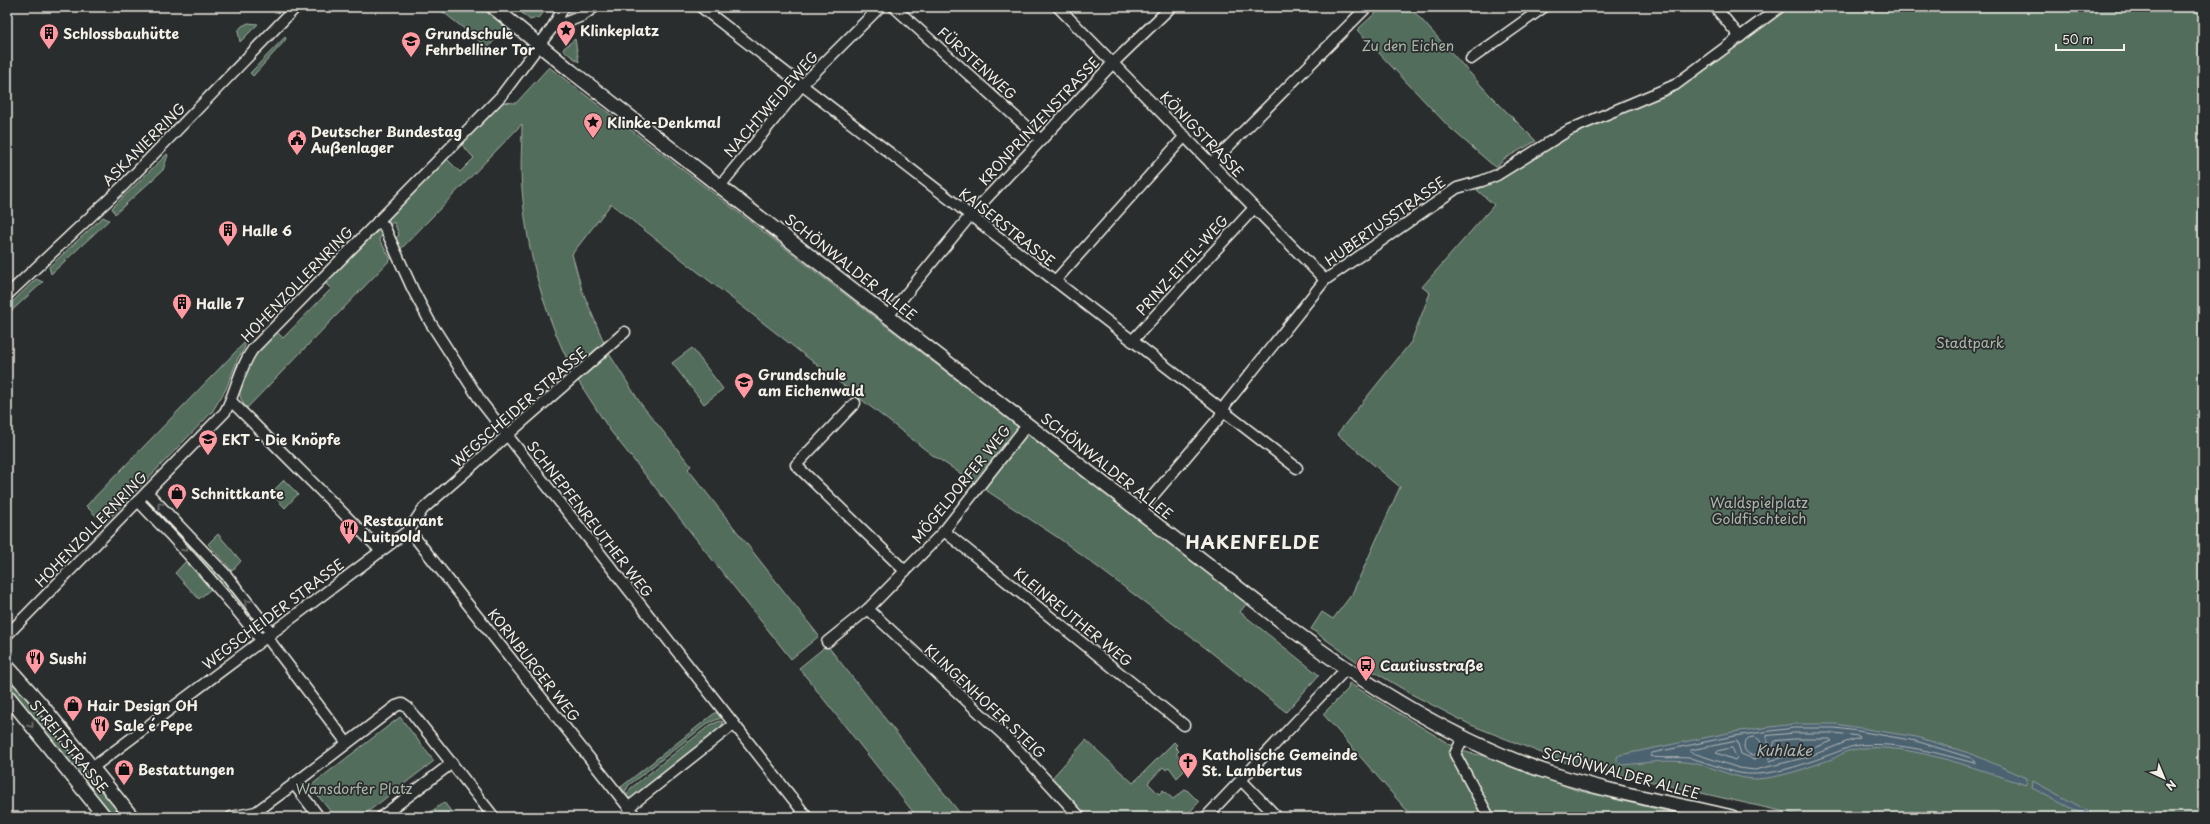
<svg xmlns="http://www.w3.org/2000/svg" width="2210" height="824" viewBox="0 0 2210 824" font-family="'Playpen Sans',sans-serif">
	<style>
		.green { fill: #526d5d; stroke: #a3afa2 }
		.water { fill: #4c626f; stroke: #8f9b9f }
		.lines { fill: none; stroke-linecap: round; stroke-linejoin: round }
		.shore { stroke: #b1b8b8; stroke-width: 1 }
		.minor-casing { stroke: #f4f1e8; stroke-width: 13 }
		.major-casing { stroke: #f4f1e8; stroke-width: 16 }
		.minor { stroke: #2a2d2e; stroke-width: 10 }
		.major { stroke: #2a2d2e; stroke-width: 13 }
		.oneway { stroke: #71726f }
		.labels { text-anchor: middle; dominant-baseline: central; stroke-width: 3.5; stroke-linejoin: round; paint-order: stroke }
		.poi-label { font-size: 14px; font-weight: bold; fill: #f4f1e8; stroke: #2a2d2e; text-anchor: start }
		.park-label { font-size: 14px; fill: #abb6a9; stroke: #2a2d2e }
		.street-label { font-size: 14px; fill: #f4f1e8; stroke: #2a2d2e }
		.water-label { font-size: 15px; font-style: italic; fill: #b1b8b8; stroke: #2a2d2e }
		.district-label { font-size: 18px; font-weight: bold; letter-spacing: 1px; fill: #f4f1e8; stroke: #2a2d2e }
	</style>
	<rect width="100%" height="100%" fill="#2a2d2e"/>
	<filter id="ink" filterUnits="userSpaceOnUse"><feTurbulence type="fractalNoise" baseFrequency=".025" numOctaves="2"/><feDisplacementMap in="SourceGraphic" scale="8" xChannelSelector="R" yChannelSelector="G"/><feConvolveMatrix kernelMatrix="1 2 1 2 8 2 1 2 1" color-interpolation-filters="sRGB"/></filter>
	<g filter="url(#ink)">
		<!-- green -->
		<g class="green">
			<polygon points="437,7 483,7 510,29 508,33 499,34 488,48"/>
			<polygon points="515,7 547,7 540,17 530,20"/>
			<polygon points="1382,7 1410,7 1489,94 1536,141 1504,159 1496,168 1450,128 1357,30"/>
			<polygon points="1787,7 2203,7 2203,817 1807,817 1564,762 1471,725 1413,695 1356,661 1311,629 1322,612 1333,619 1352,594 1400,487 1337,434 1411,342 1430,293 1422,287 1494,205 1477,190 1553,144 1603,118 1669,95"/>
			<polygon points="248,23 258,24 240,42 238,31 242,26"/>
			<polygon points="285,37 286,39 282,44 253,76 250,73"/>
			<polygon points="575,39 579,62 563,50 564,48"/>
			<path d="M549 67 1247 603 1240 612 1319 675 1286 712 1207 649 1060 539 931 454 611 204 572 254 582 290 605 345 574 373C544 315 527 254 522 189 520 168 522 146 522 124L399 251 394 240 399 235 394 222 389 226 388 223 390 217 447 159 460 172 474 158 461 144 501 102 516 103Z"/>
			<polygon points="167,154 168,155 163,170 115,214 112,208"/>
			<polygon points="103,217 109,220 51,274 49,267"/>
			<path d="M378 231H381L384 234 379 239 391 259 247 408C224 385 260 349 277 332L283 338 331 289 325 283Z"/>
			<polygon points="36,279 43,282 7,315 7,307"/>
			<polygon points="246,341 244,349 238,358 226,389 212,412 104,524 86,506"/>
			<polygon points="692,348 723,389 704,404 672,363"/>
			<polygon points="608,352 641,404 691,466 688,469 819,636 791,659 609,429 577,379"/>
			<polygon points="284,480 298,494 285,508 271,493"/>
			<polygon points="154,504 204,554 259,624 255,627 151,507"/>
			<polygon points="218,534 241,561 232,571 208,544"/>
			<polygon points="187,560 212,588 199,599 175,573"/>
			<polygon points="826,646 830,649 963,817 917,817 799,668"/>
			<polygon points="7,675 32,702 126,817 112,817 7,687"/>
			<polygon points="1349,683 1456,748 1469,753 1486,756 1576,790 1691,817 1483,817 1481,814 1477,817 1429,817 1427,814 1410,814 1323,714 1348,689"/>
			<polygon points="716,712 721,718 708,723 629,785 625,792 621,787"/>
			<polygon points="400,717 434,761 361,817 335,817 310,786"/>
			<polygon points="720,721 723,722 721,728 634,799 625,797 631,788 710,725"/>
			<polygon points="1086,740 1133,783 1174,742 1177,745 1175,747 1179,751 1176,754 1189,766 1177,778 1169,767 1166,770 1163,767 1148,783 1159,794 1163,790 1173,799 1186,789 1199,802 1185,817 1084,817 1051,779"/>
			<polygon points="444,802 455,817 424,817"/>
		</g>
		<!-- water -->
		<g class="water">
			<path d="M1794 724H1835L1917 737 1972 754 2027 778 2026 785C1980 770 1895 737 1848 751 1843 752 1838 757 1832 759 1809 767 1781 778 1756 779 1735 779 1717 768 1697 764 1671 758 1648 763 1622 765L1617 761V757L1620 755 1733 732Z"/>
			<polygon points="2033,781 2099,817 2088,817 2032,788"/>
		</g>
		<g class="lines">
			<!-- shore -->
			<g class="shore">
				<path d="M1794 728H1835L1858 731 1916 741 1971 758 1976 762 1974 763C1937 753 1900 742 1861 745 1849 746 1841 751 1829 755 1807 763 1781 773 1756 774 1733 776 1711 762 1689 758 1680 757 1655 759 1650 756L1652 753 1734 736Z"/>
				<path d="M1794 733H1834L1859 736 1860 738 1846 742 1808 757 1755 770 1739 768 1690 752 1691 750 1737 741 1741 754 1754 759C1773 753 1766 749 1767 736Z"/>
				<circle cx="1753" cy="746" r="9"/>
				<polygon points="1794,739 1830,739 1832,741 1806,751 1769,761 1775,741"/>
				<polygon points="1732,748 1737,758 1735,760 1716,753 1718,751"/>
			</g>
			<defs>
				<g id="minor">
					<polyline points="701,7 1297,468"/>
					<polyline points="894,7 1041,140"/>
					<polyline points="1058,7 1325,280"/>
					<polyline points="1715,7 1740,37"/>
					<polyline points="552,28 582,16 595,7"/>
					<polyline points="1471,59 1544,7"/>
					<polyline points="1211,164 1367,7"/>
					<polyline points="720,186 802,85 880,7"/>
					<polyline points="378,221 384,226 413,290 430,322 482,403 807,817"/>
					<polyline points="1055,281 1185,136"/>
					<polyline points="7,295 122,187 296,7"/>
					<polyline points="888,316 970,216 1113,63 1171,7"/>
					<polyline points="1132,341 1254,208"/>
					<polyline points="231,401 380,550"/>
					<polyline points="855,403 796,465 905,571"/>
					<polyline points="147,492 227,576 271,632"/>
					<path d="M138 501C182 546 222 591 261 640"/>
					<polyline points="1140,511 1219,418 1226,404 1325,280 1457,188 1482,181 1497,175 1569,130 1675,85 1780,7"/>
					<polyline points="409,530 636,817"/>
					<polyline points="944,531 1184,725"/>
					<polyline points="868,609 1011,742 1080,817"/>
					<path d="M7 635 225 412C236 392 239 368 253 349L501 96 552 28 564 7"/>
					<polyline points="266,636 347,743"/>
					<polyline points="827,642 868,609 944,531 1028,424"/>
					<polyline points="1464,736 1455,754 1489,817"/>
					<polyline points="92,768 409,530 423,509 625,332"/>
					<polyline points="1241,780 1277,817"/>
					<polyline points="629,807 734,724"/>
					<polyline points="231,817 256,812 294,784"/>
					<polyline points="319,817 294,784 396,706 402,704 408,708 494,817"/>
					<polyline points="381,817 452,763"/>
					<polyline points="1206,817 1346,669"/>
				</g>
				<g id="major">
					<path d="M493 7 571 71 1290 628C1368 687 1459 744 1553 774 1611 793 1673 803 1732 817"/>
					<polyline points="7,666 40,703 132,817"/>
					<polyline points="7,695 105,817"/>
				</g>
			</defs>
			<!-- minor casing -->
			<use href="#minor" class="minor-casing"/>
			<!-- major casing -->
			<use href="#major" class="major-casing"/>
			<!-- minor -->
			<use href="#minor" class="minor"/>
			<!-- major -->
			<use href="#major" class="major"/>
		</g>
		<!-- one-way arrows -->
		<defs><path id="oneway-chevron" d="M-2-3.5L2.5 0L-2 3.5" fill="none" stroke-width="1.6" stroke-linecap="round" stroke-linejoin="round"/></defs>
		<g class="oneway">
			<use href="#oneway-chevron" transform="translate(160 505) rotate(-135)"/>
			<use href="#oneway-chevron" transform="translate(185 549) rotate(48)"/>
			<use href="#oneway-chevron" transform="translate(247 602) rotate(-129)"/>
			<use href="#oneway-chevron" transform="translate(31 725) rotate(51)"/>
		</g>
	</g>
	<!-- icons -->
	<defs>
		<symbol id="sight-pin" viewBox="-11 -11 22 30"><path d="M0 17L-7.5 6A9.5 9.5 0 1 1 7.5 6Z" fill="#ff9aa2" stroke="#2a2d2e"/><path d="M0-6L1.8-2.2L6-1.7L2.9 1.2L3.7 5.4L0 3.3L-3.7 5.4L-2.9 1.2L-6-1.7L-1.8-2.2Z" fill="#111"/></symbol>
		<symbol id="building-pin" viewBox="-11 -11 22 30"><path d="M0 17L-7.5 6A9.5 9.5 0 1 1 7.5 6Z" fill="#ff9aa2" stroke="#2a2d2e"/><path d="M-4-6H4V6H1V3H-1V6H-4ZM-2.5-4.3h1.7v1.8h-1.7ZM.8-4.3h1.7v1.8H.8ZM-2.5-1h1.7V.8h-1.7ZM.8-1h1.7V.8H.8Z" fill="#111"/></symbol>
		<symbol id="school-pin" viewBox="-11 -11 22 30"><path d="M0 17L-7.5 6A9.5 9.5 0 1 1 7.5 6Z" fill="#ff9aa2" stroke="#2a2d2e"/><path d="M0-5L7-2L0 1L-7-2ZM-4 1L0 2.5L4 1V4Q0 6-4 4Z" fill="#111"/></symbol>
		<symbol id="civic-pin" viewBox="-11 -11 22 30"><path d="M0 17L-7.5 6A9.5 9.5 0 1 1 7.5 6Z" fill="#ff9aa2" stroke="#2a2d2e"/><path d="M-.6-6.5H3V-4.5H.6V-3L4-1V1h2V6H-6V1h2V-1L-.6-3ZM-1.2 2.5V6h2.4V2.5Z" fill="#111"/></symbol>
		<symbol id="shop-pin" viewBox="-11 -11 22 30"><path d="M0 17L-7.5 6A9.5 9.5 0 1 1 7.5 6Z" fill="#ff9aa2" stroke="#2a2d2e"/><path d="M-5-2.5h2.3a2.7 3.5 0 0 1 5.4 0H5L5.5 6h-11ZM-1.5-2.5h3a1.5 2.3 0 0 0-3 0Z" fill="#111"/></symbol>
		<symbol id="restaurant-pin" viewBox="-11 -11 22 30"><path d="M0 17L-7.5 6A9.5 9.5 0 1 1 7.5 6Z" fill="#ff9aa2" stroke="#2a2d2e"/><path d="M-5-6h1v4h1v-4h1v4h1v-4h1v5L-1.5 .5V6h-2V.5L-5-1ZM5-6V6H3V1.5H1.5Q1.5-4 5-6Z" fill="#111"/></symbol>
		<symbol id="bus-pin" viewBox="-11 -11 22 30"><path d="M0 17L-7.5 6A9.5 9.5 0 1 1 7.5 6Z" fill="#ff9aa2" stroke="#2a2d2e"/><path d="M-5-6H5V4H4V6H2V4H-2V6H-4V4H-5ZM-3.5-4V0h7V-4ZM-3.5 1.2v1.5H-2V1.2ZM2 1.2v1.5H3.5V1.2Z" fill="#111"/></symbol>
		<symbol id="church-pin" viewBox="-11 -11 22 30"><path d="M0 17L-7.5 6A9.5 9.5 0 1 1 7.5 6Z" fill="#ff9aa2" stroke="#2a2d2e"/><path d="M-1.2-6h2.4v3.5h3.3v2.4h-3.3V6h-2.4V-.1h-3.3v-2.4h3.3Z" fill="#111"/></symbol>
	</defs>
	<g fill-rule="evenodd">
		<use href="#sight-pin" x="555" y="19" width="22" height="30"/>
		<use href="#building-pin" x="38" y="22" width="22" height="30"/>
		<use href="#school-pin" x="400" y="30" width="22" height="30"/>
		<use href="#sight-pin" x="582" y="111" width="22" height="30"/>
		<use href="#civic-pin" x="286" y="128" width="22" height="30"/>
		<use href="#building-pin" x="217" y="219" width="22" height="30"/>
		<use href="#building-pin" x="171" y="292" width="22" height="30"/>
		<use href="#school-pin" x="733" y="371" width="22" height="30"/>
		<use href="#school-pin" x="197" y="428" width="22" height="30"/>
		<use href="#shop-pin" x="166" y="482" width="22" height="30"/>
		<use href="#restaurant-pin" x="338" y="517" width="22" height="30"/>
		<use href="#restaurant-pin" x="24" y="647" width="22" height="30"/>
		<use href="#bus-pin" x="1355" y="654" width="22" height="30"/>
		<use href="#shop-pin" x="62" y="694" width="22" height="30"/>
		<use href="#restaurant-pin" x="89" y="714" width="22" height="30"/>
		<use href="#church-pin" x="1177" y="751" width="22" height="30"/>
		<use href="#shop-pin" x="113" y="758" width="22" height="30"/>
	</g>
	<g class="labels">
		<!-- poi labels -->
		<g class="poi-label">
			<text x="580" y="30">Klinkeplatz</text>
			<text x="63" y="33">Schlossbauhütte</text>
			<text x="425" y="33">Grundschule<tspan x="425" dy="16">Fehrbelliner Tor</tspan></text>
			<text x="607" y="122">Klinke-Denkmal</text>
			<text x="311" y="131">Deutscher Bundestag<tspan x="311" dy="16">Außenlager</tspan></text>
			<text x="242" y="230">Halle 6</text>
			<text x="196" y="303">Halle 7</text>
			<text x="758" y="374">Grundschule<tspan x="758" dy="16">am Eichenwald</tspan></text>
			<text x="222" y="439">EKT - Die Knöpfe</text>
			<text x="191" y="493">Schnittkante</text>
			<text x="363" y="520">Restaurant<tspan x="363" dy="16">Luitpold</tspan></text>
			<text x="49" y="658">Sushi</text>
			<text x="1380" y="665">Cautiusstraße</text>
			<text x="87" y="705">Hair Design OH</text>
			<text x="114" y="725">Sale é Pepe</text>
			<text x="1202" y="754">Katholische Gemeinde<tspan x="1202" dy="16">St. Lambertus</tspan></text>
			<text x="138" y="769">Bestattungen</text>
		</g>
		<!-- park labels -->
		<g class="park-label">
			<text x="1408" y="45">Zu den Eichen</text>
			<text x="1970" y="342">Stadtpark</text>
			<text x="1759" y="502">Waldspielplatz<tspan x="1759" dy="16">Goldfischteich</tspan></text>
			<text x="354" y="788">Wansdorfer Platz</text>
		</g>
		<!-- street labels -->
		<g class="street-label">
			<text transform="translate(977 63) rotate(42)">FÜRSTENWEG</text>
			<text transform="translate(771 104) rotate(-49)">NACHTWEIDEWEG</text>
			<text transform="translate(1039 121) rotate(-47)">KRONPRINZENSTRASSE</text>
			<text transform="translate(1202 134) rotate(46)">KÖNIGSTRASSE</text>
			<text transform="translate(144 144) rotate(-45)">ASKANIERRING</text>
			<text transform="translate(1385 221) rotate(-35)">HUBERTUSSTRASSE</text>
			<text transform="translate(1007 227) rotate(38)">KAISERSTRASSE</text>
			<text transform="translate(1182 265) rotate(-48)">PRINZ-EITEL-WEG</text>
			<text transform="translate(851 267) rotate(38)">SCHÖNWALDER ALLEE</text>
			<text transform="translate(297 284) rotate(-46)">HOHENZOLLERNRING</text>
			<text transform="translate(519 407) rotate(-41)">WEGSCHEIDER STRASSE</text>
			<text transform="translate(1107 466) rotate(38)">SCHÖNWALDER ALLEE</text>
			<text transform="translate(961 484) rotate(-51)">MÖGELDORFER WEG</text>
			<text transform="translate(590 519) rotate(52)">SCHNEPFENREUTHER WEG</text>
			<text transform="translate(91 529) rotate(-46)">HOHENZOLLERNRING</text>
			<text transform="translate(273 614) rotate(-37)">WEGSCHEIDER STRASSE</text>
			<text transform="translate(1073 617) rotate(39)">KLEINREUTHER WEG</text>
			<text transform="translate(534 665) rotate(52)">KORNBURGER WEG</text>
			<text transform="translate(985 701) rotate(43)">KLINGENHOFER STEIG</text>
			<text transform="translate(69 746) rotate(51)">STREITSTRASSE</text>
			<text transform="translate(1621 773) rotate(15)">SCHÖNWALDER ALLEE</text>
		</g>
		<!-- water labels -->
		<g class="water-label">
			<text x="1784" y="749">Kuhlake</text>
		</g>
		<!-- district labels -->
		<g class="district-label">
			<text x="1253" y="541">HAKENFELDE</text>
		</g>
	</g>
	<!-- margin -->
	<rect width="2210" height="824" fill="none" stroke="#2a2d2e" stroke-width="24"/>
	<rect x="12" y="12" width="2186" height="800" fill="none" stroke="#f4f1e8" stroke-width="1.5" filter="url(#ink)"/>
	<!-- north arrow -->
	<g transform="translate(2164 778) rotate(136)" stroke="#2a2d2e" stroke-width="3" paint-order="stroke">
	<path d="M0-3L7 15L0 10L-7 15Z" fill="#f4f1e8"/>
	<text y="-6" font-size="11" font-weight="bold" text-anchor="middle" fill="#f4f1e8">N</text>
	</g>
	<!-- scale -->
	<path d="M2056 44v6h68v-6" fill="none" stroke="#f4f1e8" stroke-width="2"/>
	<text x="2062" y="44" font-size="12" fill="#f4f1e8" stroke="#2a2d2e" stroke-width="3" paint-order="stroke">50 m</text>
</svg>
